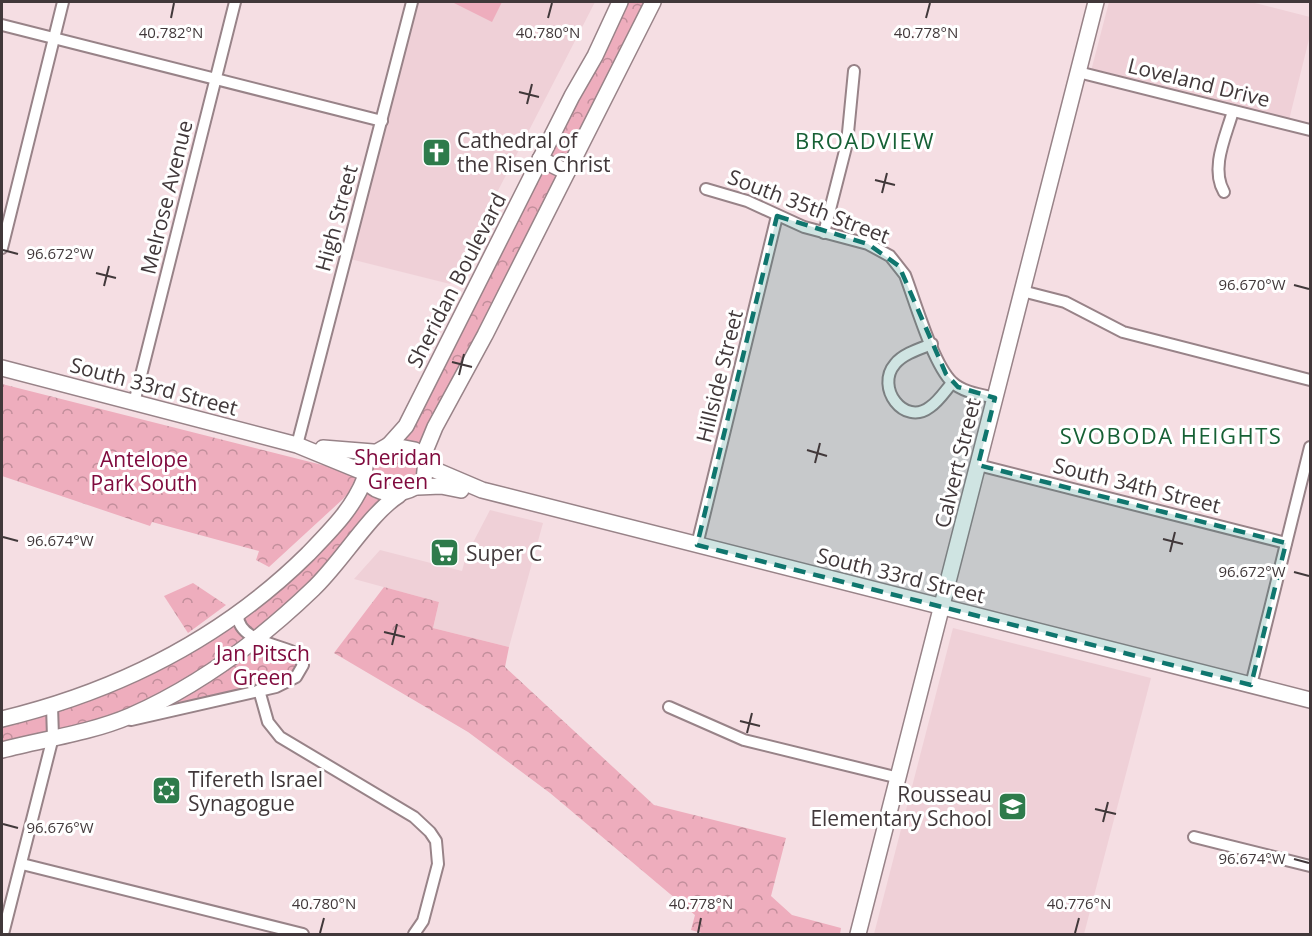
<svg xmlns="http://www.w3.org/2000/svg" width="1312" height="936" viewBox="0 0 1312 936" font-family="'Open Sans',sans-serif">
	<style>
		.built { fill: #efd0d7 }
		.grass { fill: #eeadbd }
		.park { fill: url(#park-crowns) }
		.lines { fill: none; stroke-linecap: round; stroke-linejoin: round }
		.street-casing { stroke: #988388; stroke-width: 14 }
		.secondary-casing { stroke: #988388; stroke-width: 18 }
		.street { stroke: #fff; stroke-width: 10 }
		.secondary { stroke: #fff; stroke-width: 15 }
		.marked { fill: #0f766e; fill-opacity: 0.2; stroke: #0f766e; stroke-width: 4.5; stroke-dasharray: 12 8; stroke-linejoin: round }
		.ticks { fill: none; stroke: #41383a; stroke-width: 2 }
		.labels { text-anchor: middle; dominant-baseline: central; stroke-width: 6; stroke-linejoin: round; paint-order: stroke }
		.street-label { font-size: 21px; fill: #41383a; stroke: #fff }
		.poi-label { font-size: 21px; fill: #41383a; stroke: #fff; text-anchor: start }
		.park-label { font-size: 21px; fill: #800b3e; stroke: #fff }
		.neighbourhood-label { font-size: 22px; letter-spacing: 1.5px; fill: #166035; stroke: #fff }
		.ticks-label { font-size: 15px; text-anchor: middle; fill: #41383a; stroke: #fff; stroke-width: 6; stroke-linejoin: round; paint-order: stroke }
	</style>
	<defs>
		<pattern id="park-crowns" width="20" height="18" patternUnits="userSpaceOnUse" patternTransform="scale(1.5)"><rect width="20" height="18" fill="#eeadbd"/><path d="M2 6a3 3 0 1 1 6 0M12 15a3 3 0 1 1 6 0" fill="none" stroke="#c28e9b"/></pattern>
	</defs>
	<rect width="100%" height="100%" fill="#f5dee3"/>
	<!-- built -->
	<g class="built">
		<polygon points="412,2 595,2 450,284 346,258"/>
		<polygon points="1109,2 1251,2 1310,17 1310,35 1288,124 1090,75"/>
		<polygon points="490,510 543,523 509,647 433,628 439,602 354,579 380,550 462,571 466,556"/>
		<polygon points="953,628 1151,678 1084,934 874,934"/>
	</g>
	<!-- grass -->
	<polygon class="grass" points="452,2 502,2 492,22"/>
	<!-- park -->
	<g class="park">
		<polygon points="620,2 653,2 409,492 259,639 302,659 296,677 2,750 2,719 197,642 321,541 363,472 389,445"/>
		<polygon points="2,384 346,471 354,474 356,484 343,499 269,567 256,560 259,551 152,522 150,526 2,476"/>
		<polygon points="193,583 226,605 188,633 164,596"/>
		<polygon points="384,587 439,602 433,628 509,647 505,667 654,805 786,838 771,896 792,915 841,928 840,934 705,934 691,930 695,915 550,793 468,732 334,653"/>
	</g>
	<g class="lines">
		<defs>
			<g id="street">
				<polyline points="2,25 382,121"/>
				<polyline points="1078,72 1310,130"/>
				<path d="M706 189 747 201 804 227 868 244 890 256 905 275C915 301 933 364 952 382 962 392 982 395 995 398"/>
				<path d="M1224 192C1210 168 1226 136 1233 111"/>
				<polyline points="824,233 847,143 854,71"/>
				<polyline points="2,248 63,2"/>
				<polyline points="1022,291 1065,302 1123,332 1310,380"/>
				<path d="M932 344C919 349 903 354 895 364 875 387 904 427 930 407 939 401 945 391 952 383"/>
				<polyline points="134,403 235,2"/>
				<polyline points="297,445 412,2"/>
				<polyline points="978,465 1286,543"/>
				<polyline points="697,545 777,216"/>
				<polyline points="1251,685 1310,447"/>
				<polyline points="259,690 268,722 280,737 414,817 430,832 436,841 438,864 423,921 414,934"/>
				<polyline points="669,707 744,740 899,778"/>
				<path d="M131 720 276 687 296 677 303 665 298 654C279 644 238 641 238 615"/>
				<polyline points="1194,837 1310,866"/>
				<polyline points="22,864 303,934"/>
				<polyline points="3,934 53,737 52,706"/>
			</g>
			<g id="secondary">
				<polyline points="540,159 567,172"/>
				<polyline points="2,368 297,445 363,472"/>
				<polyline points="389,445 406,426 572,96 595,56 620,2"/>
				<path d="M389 445 415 450 426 461 424 480C402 504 351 494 368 457Z"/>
				<polyline points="323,448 373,452"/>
				<polyline points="423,456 435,427 485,335 653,2"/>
				<polyline points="428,467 482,490 1310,700"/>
				<polyline points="418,487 441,486 461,490"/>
				<path d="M2 719C118 691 222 639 308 554 331 530 353 509 365 478"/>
				<path d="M2 750C44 739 90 733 130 716 198 686 260 640 313 589 341 563 370 513 399 495"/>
				<polyline points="858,934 1096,2"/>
			</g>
		</defs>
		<!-- street casing -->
		<use href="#street" class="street-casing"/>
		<!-- secondary casing -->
		<use href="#secondary" class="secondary-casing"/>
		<!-- street -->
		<use href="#street" class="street"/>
		<!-- secondary -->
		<use href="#secondary" class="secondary"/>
	</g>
	<!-- marked area -->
	<path class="marked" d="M777 216 868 244 899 266 946 374 958 387 995 398 978 465 1286 543 1251 685 697 545Z"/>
	<!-- ticks -->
	<path class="ticks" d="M171 18 174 3M548 18 552 3M926 18 930 3M519 92 539 97M527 104 532 84M875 180 895 185M882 193 887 173M3 250 18 254M96 273 116 278M1294 285 1309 289M104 286 109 266M452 362 472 367M459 375 464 354M807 450 827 456M815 463 820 443M3 537 18 541M1163 539 1183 544M1170 552 1175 532M1294 572 1309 576M384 632 405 637M392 645 397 624M740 721 760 726M747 733 752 713M1095 809 1116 814M1103 822 1108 802M3 824 18 828M1294 859 1309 863M320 933 324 918M698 933 701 918M1075 933 1079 918"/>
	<!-- icons -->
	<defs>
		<symbol id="church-square" viewBox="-11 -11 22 22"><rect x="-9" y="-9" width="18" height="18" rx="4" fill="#2e7b4b" stroke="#fff"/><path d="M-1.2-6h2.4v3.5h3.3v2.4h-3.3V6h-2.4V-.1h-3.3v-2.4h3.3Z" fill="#fff"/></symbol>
		<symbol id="supermarket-square" viewBox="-11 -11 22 22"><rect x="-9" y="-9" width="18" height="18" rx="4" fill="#2e7b4b" stroke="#fff"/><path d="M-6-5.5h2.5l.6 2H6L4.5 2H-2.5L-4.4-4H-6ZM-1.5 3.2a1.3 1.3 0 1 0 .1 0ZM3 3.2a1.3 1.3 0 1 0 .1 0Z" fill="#fff"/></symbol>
		<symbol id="synagogue-square" viewBox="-11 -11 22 22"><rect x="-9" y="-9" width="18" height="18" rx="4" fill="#2e7b4b" stroke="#fff"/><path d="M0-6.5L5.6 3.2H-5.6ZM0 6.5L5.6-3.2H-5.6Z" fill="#fff"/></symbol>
		<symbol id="school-square" viewBox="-11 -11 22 22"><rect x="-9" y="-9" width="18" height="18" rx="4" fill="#2e7b4b" stroke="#fff"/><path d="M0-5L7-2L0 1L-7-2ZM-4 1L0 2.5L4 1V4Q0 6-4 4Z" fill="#fff"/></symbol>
	</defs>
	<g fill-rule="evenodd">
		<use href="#church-square" x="420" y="136" width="33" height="33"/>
		<use href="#supermarket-square" x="428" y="536" width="33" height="33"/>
		<use href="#synagogue-square" x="150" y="774" width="33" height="33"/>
		<use href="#school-square" x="996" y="790" width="33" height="33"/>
	</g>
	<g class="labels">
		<!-- street labels -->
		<g class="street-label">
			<text transform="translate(1199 82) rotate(14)">Loveland Drive</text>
			<text transform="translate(166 197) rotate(-76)">Melrose Avenue</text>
			<text transform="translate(809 206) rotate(21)">South 35th Street</text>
			<text transform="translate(336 218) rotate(-75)">High Street</text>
			<text transform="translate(456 280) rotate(-63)">Sheridan Boulevard</text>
			<text transform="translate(719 376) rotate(-76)">Hillside Street</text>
			<text transform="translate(154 386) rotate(15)">South 33rd Street</text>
			<text transform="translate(957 463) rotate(-76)">Calvert Street</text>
			<text transform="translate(1137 485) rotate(14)">South 34th Street</text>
			<text transform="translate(901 575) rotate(14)">South 33rd Street</text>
		</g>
		<!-- poi labels -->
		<g class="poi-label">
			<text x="457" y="140">Cathedral of<tspan x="457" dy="24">the Risen Christ</tspan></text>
			<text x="466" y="553">Super C</text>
			<text x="188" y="779">Tifereth Israel<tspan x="188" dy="24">Synagogue</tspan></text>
			<text x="992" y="794" text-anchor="end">Rousseau<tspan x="992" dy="24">Elementary School</tspan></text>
		</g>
		<!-- park labels -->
		<g class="park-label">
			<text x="398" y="457">Sheridan<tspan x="398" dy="24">Green</tspan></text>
			<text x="144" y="459">Antelope<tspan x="144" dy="24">Park South</tspan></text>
			<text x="263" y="653">Jan Pitsch<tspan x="263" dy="24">Green</tspan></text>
		</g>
		<!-- neighbourhood labels -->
		<g class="neighbourhood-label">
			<text x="865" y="140">BROADVIEW</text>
			<text x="1171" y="435">SVOBODA HEIGHTS</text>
		</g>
	</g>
	<g class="ticks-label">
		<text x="171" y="38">40.782°N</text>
		<text x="548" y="38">40.780°N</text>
		<text x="926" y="38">40.778°N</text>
		<text x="60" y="259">96.672°W</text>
		<text x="1252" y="290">96.670°W</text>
		<text x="60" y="546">96.674°W</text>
		<text x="1252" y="577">96.672°W</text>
		<text x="60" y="833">96.676°W</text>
		<text x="1252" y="864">96.674°W</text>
		<text x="324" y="909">40.780°N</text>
		<text x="701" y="909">40.778°N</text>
		<text x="1079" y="909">40.776°N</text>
	</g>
	<!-- border -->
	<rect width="1312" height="936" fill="none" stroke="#41383a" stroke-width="6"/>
</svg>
